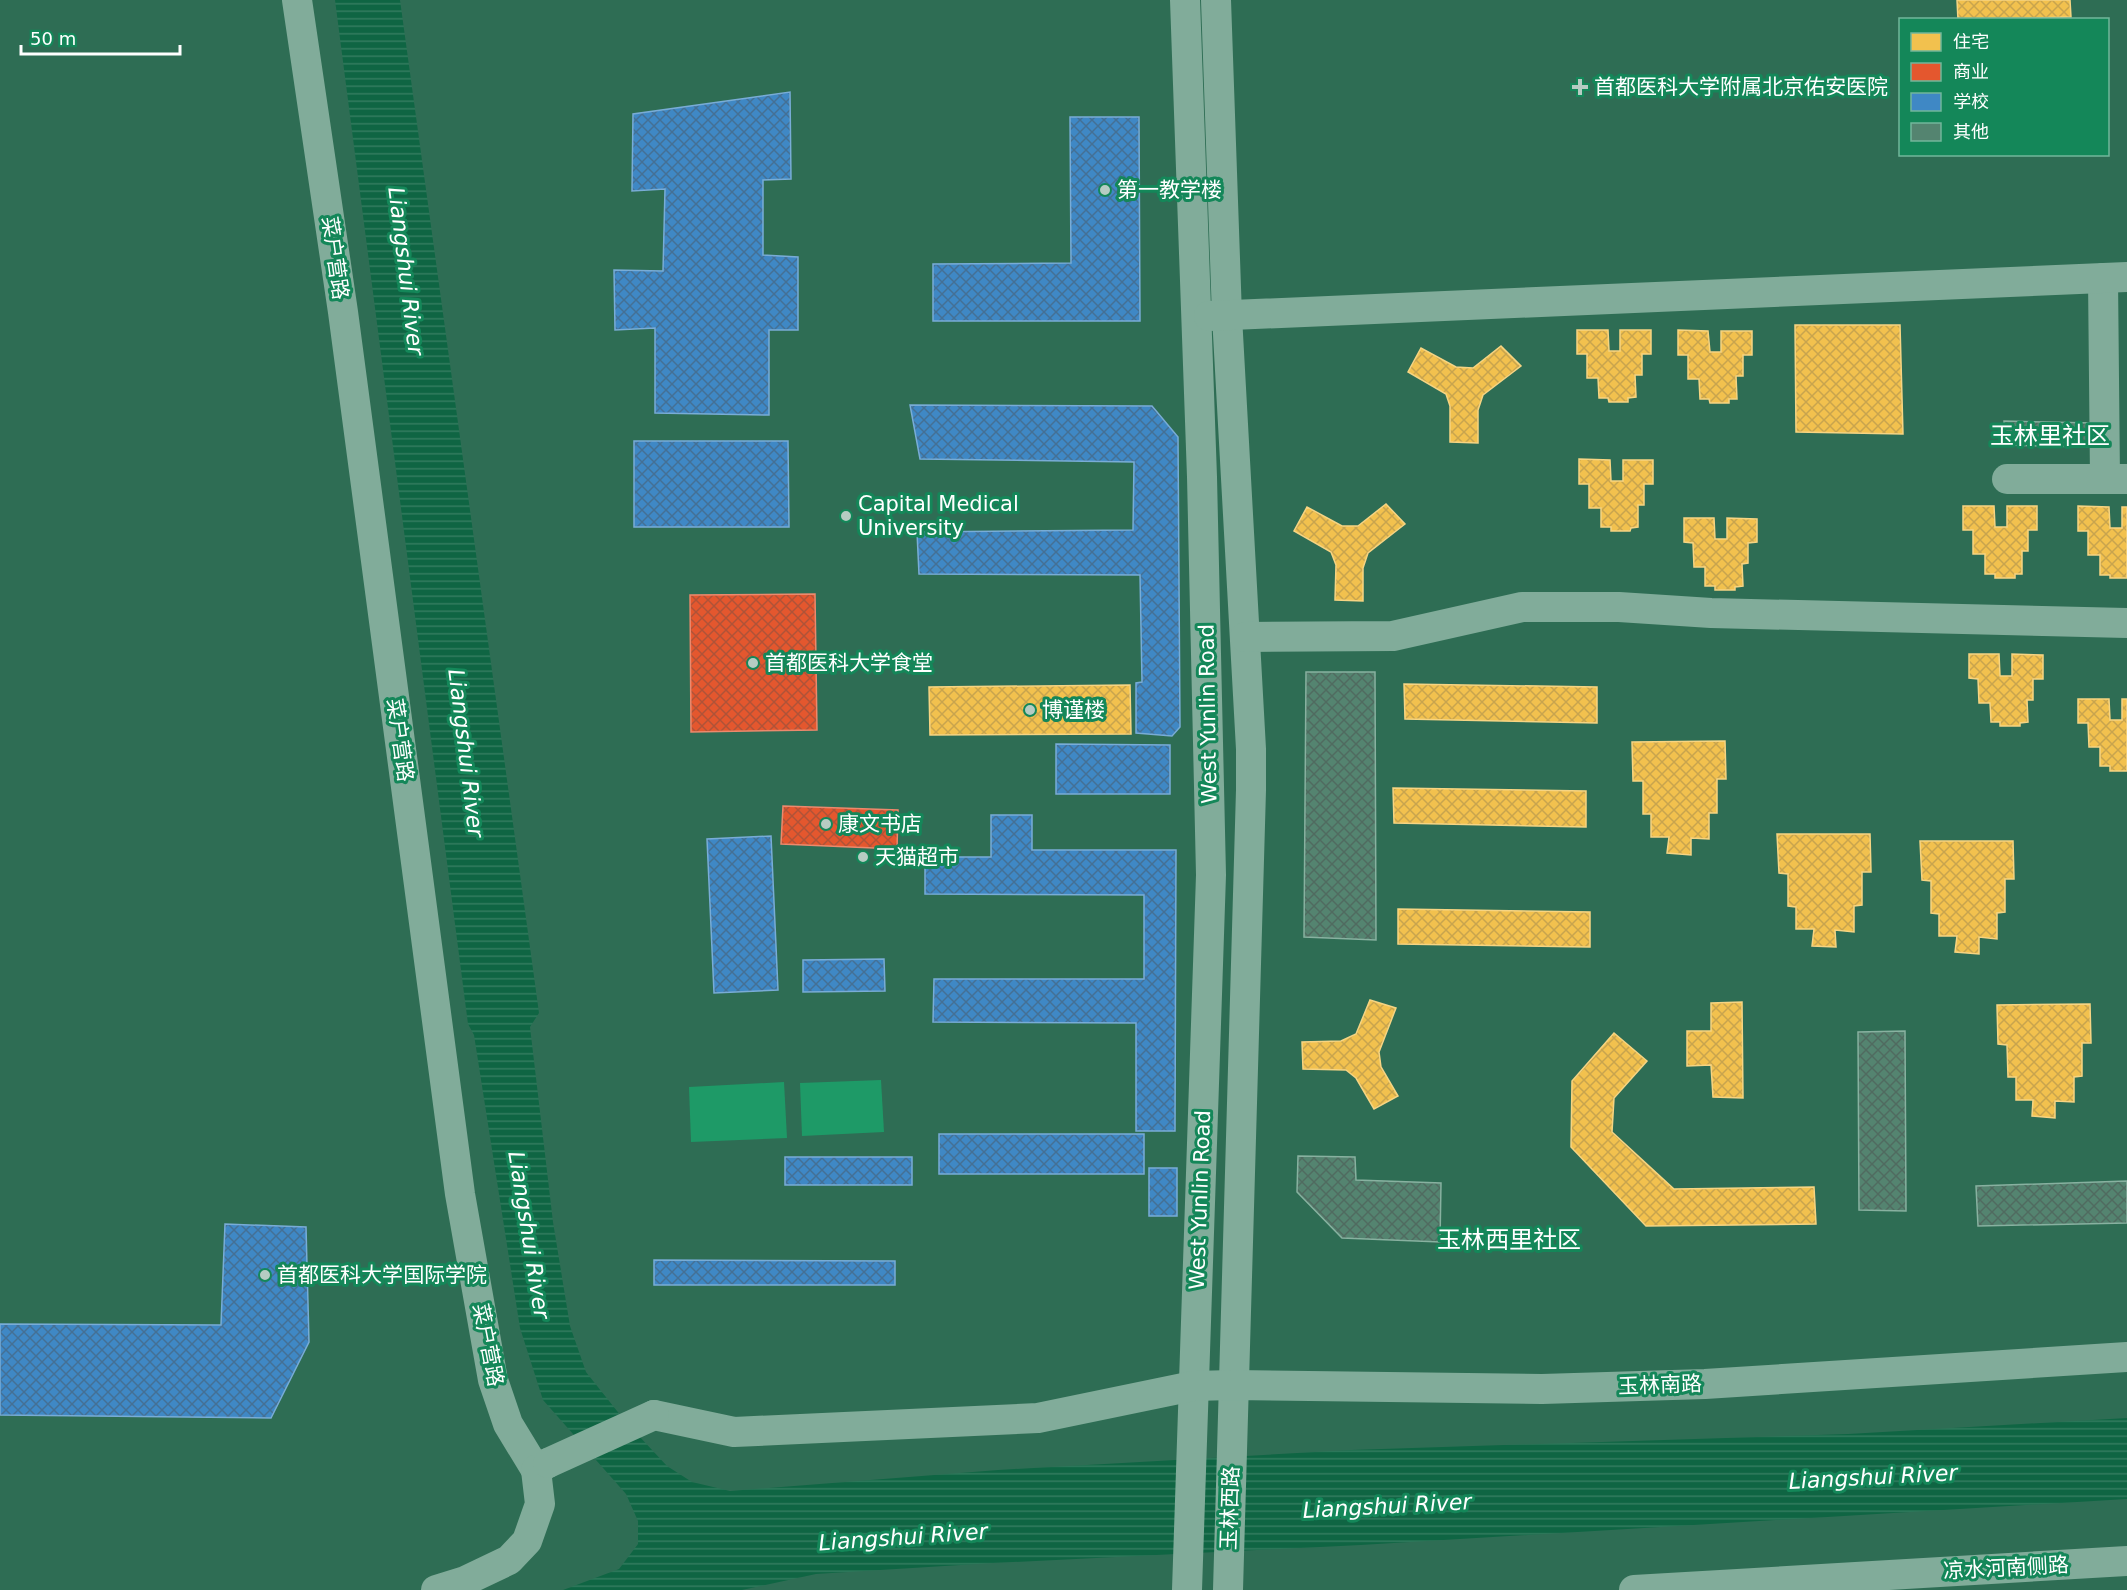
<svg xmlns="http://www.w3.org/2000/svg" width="2127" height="1590" viewBox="0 0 2127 1590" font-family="'DejaVu Sans','Noto Sans SC',sans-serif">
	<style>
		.pitch { fill: #1e9a67 }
		.water { fill: url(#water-rules) }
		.homes { fill: url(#homes-cross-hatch); stroke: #f6d483; stroke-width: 1.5 }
		.shops { fill: url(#shops-cross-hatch); stroke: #ec896d; stroke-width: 1.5 }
		.schools { fill: url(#schools-cross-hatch); stroke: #79acd6; stroke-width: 1.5 }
		.building { fill: url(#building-cross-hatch); stroke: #88b1a0; stroke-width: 1.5 }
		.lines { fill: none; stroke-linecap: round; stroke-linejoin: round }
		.minor { stroke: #81ac9a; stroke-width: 30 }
		.minor-bridge { stroke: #81ac9a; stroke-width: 30 }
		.poi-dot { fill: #b6ccc3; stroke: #148759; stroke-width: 2 }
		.labels { text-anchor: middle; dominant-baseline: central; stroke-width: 6; stroke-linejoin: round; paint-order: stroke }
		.poi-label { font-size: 21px; fill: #fff; stroke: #148759; text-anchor: start }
		.street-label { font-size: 21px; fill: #fff; stroke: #148759 }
		.water-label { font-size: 22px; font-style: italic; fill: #fff; stroke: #148759 }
		.quarter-label { font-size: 24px; fill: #fff; stroke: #148759 }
	</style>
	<defs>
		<pattern id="water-rules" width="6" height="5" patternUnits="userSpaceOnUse" patternTransform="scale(1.5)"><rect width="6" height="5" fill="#0f6543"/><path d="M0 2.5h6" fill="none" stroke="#337c5f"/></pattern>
		<pattern id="homes-cross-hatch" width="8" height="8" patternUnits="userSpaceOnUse" patternTransform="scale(1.5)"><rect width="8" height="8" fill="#f2c14e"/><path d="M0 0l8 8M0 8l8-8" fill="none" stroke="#c8a44e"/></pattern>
		<pattern id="shops-cross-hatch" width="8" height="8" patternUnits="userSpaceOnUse" patternTransform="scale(1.5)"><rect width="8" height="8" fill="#e4572e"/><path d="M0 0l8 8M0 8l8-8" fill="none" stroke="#af5338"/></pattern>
		<pattern id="schools-cross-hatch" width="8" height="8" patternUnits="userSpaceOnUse" patternTransform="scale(1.5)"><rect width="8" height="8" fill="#3f88c5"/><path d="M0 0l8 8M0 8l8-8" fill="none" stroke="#447095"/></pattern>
		<pattern id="building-cross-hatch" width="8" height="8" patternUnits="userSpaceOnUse" patternTransform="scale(1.5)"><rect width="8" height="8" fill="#548470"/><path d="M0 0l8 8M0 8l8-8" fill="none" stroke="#506b60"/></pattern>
	</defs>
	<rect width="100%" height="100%" fill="#2e6d54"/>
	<!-- pitch -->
	<g class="pitch">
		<polygon points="881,1080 884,1132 802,1136 800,1083"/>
		<polygon points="784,1082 787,1138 691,1142 689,1087"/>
	</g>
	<!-- water -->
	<polygon class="water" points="335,0 400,0 539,1013 530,1027 553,1222 570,1326 586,1372 625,1421 667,1466 692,1482 730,1491 998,1470 1351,1450 1848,1434 2127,1418 2127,1499 1361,1545 993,1563 816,1574 742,1590 563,1590 619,1569 638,1544 638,1521 626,1494 543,1400 520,1328 474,1035 468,1024"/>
	<!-- homes -->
	<g class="homes">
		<polygon points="1957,0 2070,0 2071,17 1958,20"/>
		<polygon points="1795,325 1900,325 1903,434 1796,432"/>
		<polygon points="1577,330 1608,330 1609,351 1620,351 1620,330 1651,330 1651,354 1642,354 1642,375 1635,375 1636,397 1628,398 1628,402 1609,402 1608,398 1599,398 1598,378 1587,378 1587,354 1577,354"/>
		<polygon points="1678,330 1708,331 1710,352 1721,352 1721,331 1752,331 1752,355 1743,355 1743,376 1736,376 1737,399 1729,399 1729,403 1710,403 1709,399 1700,399 1699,379 1688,379 1688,355 1678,355"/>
		<polygon points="1501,346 1521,366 1483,395 1478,410 1478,443 1450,442 1450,406 1446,394 1408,372 1421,348 1456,367 1473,368"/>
		<polygon points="1579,459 1610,460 1611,481 1623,481 1623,460 1653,460 1653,484 1644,484 1644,505 1638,505 1638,527 1631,528 1630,531 1611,531 1611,527 1601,527 1601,508 1589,508 1589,484 1579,484"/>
		<polygon points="1386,504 1405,524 1368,553 1363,568 1363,601 1335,600 1336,565 1331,552 1294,531 1307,507 1342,526 1358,526"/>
		<polygon points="1963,506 1994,506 1995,527 2007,527 2007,506 2037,506 2037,530 2028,530 2028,551 2022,551 2022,574 2015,574 2015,578 1995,578 1995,574 1985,574 1985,554 1973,554 1973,530 1963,530"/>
		<polygon points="2078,506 2109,507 2110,528 2122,528 2122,507 2127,507 2127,578 2110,578 2110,575 2100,575 2100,555 2088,555 2088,531 2078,531"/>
		<polygon points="1684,518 1714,518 1715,539 1727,539 1727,518 1757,519 1757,542 1748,543 1748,563 1742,564 1743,586 1735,587 1735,590 1715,590 1715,586 1705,586 1705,567 1694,567 1693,543 1684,542"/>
		<polygon points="1969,654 1999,654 2000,676 2012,676 2012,654 2043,655 2043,679 2033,679 2033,700 2027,700 2028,722 2020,723 2020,726 2000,726 2000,722 1991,722 1990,703 1979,703 1978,679 1969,678"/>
		<polygon points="1404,684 1597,687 1597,723 1405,719"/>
		<polygon points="1130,685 1131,734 930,735 929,687"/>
		<polygon points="2078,699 2109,699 2110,720 2122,720 2122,699 2127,699 2127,771 2110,771 2110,766 2100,766 2100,747 2089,747 2088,723 2078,723"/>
		<polygon points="1725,741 1726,779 1717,779 1717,813 1709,813 1709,839 1691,838 1691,855 1667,853 1669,837 1651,837 1651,814 1643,814 1643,781 1633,781 1632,742"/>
		<polygon points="1393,788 1586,791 1586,827 1394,823"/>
		<polygon points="1777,834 1870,834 1871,872 1862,872 1862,905 1854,906 1854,932 1835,930 1836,947 1812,946 1814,929 1796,929 1796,907 1788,906 1788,874 1779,873"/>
		<polygon points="1920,841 2013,841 2014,879 2005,879 2005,912 1997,913 1997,939 1979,937 1979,954 1955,952 1957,936 1939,936 1939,914 1931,913 1931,881 1922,880"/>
		<polygon points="1398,909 1590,912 1590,947 1398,944"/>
		<polygon points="1370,1000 1396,1008 1379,1052 1381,1067 1398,1096 1374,1109 1356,1078 1346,1070 1303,1069 1302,1042 1341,1041 1356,1034"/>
		<polygon points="1742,1002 1743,1098 1713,1097 1711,1065 1687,1066 1687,1031 1711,1031 1711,1003"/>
		<polygon points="2090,1004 2091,1043 2082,1043 2082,1076 2074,1077 2074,1102 2055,1101 2055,1118 2032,1116 2033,1100 2016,1100 2016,1077 2008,1077 2007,1045 1998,1044 1997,1005"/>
		<polygon points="1614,1033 1647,1061 1614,1098 1612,1132 1674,1189 1814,1187 1816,1224 1646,1226 1571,1147 1572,1081"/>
	</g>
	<!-- shops -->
	<g class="shops">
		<polygon points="815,594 817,730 691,732 690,595"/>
		<polygon points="783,806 898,810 897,849 781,844"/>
	</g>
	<!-- schools -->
	<g class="schools">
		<polygon points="790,92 791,179 763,180 763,255 798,257 798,330 769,330 769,415 655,413 655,328 615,330 614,270 663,271 665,189 632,191 633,114"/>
		<polygon points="1070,117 1139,117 1140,321 933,321 933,264 1071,263"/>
		<polygon points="910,405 1152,406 1178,437 1180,727 1172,736 1136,733 1136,683 1142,682 1140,575 919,574 917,532 1133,530 1134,462 920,459"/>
		<polygon points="634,441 788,441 789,527 634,527"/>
		<polygon points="1056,744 1170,745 1170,794 1056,794"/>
		<polygon points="991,815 1032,815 1032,850 1176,850 1175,1131 1136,1131 1136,1023 933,1022 934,979 1144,979 1144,895 925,894 925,857 991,857"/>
		<polygon points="771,836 778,990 714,993 707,839"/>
		<polygon points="884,959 885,991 803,992 803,960"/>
		<rect x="939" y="1134" width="205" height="40"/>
		<rect x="785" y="1157" width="127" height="28"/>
		<rect x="1149" y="1168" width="28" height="48"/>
		<polygon points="225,1224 306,1227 309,1342 271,1418 0,1415 0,1324 221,1325"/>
		<polygon points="654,1260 895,1261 895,1285 654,1285"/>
	</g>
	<!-- building -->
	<g class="building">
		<polygon points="2004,421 2093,423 2093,447 2004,445"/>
		<polygon points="1306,672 1375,672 1376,940 1304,937"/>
		<polygon points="1905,1031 1906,1211 1859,1210 1858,1032"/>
		<polygon points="1298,1156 1355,1157 1356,1180 1441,1183 1440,1242 1342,1238 1297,1192"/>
		<polygon points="2127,1181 2127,1223 1978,1226 1976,1186"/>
	</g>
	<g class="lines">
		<!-- minor -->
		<g class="minor">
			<polyline points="297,0 343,312 460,1194 493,1380 508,1424 536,1470 548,1463"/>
			<polyline points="1185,0 1202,477 1211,875 1187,1590"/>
			<polyline points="1216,0 1227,316 1251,749 1251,790 1228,1590"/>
			<polyline points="2103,278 2105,479"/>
			<polyline points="1209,316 2127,277"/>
			<polyline points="2007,479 2127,479"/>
			<polyline points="1245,637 1393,636 1522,607 1619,607 1711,613 2127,623"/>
			<polyline points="654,1415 734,1432 1038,1418 1193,1386 1233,1385 1542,1389 1705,1384 2127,1357"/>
			<polyline points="436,1590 465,1581 509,1560 527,1541 540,1504 536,1470"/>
			<polyline points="1634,1590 2127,1561"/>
		</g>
		<!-- minor-bridge -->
		<polyline class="minor-bridge" points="548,1463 654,1415"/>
	</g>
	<!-- markers -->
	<g class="poi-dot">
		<path d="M1577 78h6v6h6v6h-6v6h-6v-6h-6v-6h6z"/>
		<circle cx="1105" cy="190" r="6"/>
		<circle cx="846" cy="516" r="6"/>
		<circle cx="753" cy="663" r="6"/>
		<circle cx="1030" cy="710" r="6"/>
		<circle cx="826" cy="824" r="6"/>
		<circle cx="863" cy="857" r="6"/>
		<circle cx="265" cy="1275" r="6"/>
	</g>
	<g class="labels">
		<!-- poi labels -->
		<g class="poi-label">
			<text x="1594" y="87">首都医科大学附属北京佑安医院</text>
			<text x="1117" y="190">第一教学楼</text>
			<text x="858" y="504">Capital Medical<tspan x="858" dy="24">University</tspan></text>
			<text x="765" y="663">首都医科大学食堂</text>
			<text x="1042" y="710">博谨楼</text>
			<text x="838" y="824">康文书店</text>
			<text x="875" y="857">天猫超市</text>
			<text x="277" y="1275">首都医科大学国际学院</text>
		</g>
		<!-- street labels -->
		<g class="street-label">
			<text transform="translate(335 258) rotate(82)">菜户营路</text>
			<text transform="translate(1208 714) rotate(-91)">West Yunlin Road</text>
			<text transform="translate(400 740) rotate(82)">菜户营路</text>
			<text transform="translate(1200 1200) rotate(-88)">West Yunlin Road</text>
			<text transform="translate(488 1345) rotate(79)">菜户营路</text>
			<text transform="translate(1660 1385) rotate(-2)">玉林南路</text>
			<text transform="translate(1230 1508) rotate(-88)">玉林西路</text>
			<text transform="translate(2006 1568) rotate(-3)">凉水河南侧路</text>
		</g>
		<!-- water labels -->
		<g class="water-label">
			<text transform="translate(406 271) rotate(83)">Liangshui River</text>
			<text transform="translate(466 753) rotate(83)">Liangshui River</text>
			<text transform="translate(529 1235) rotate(81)">Liangshui River</text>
			<text transform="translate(1873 1477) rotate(-3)">Liangshui River</text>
			<text transform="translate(1387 1506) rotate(-3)">Liangshui River</text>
			<text transform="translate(903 1537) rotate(-4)">Liangshui River</text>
		</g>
		<!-- quarter labels -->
		<g class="quarter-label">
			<text x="2050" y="436">玉林里社区</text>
			<text x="1509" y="1240">玉林西里社区</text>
		</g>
	</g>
	<!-- legend -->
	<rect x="1899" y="18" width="210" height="138" fill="#148759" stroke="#72b79b" stroke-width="1.5"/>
	<rect x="1911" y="33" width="30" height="18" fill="#f2c14e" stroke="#72b79b" stroke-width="1.5"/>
	<text x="1953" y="48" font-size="18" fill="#ffffff">住宅</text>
	<rect x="1911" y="63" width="30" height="18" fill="#e4572e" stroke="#72b79b" stroke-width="1.5"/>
	<text x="1953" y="78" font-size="18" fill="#ffffff">商业</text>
	<rect x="1911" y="93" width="30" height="18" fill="#3f88c5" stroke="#72b79b" stroke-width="1.5"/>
	<text x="1953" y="108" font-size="18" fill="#ffffff">学校</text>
	<rect x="1911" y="123" width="30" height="18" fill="#548470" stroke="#72b79b" stroke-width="1.5"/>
	<text x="1953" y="138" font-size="18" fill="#ffffff">其他</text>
	<!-- scale -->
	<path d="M21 45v9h159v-9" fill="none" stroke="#ffffff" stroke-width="3"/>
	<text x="30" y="45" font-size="18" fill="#ffffff" stroke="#148759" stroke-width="4.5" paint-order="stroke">50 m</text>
</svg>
